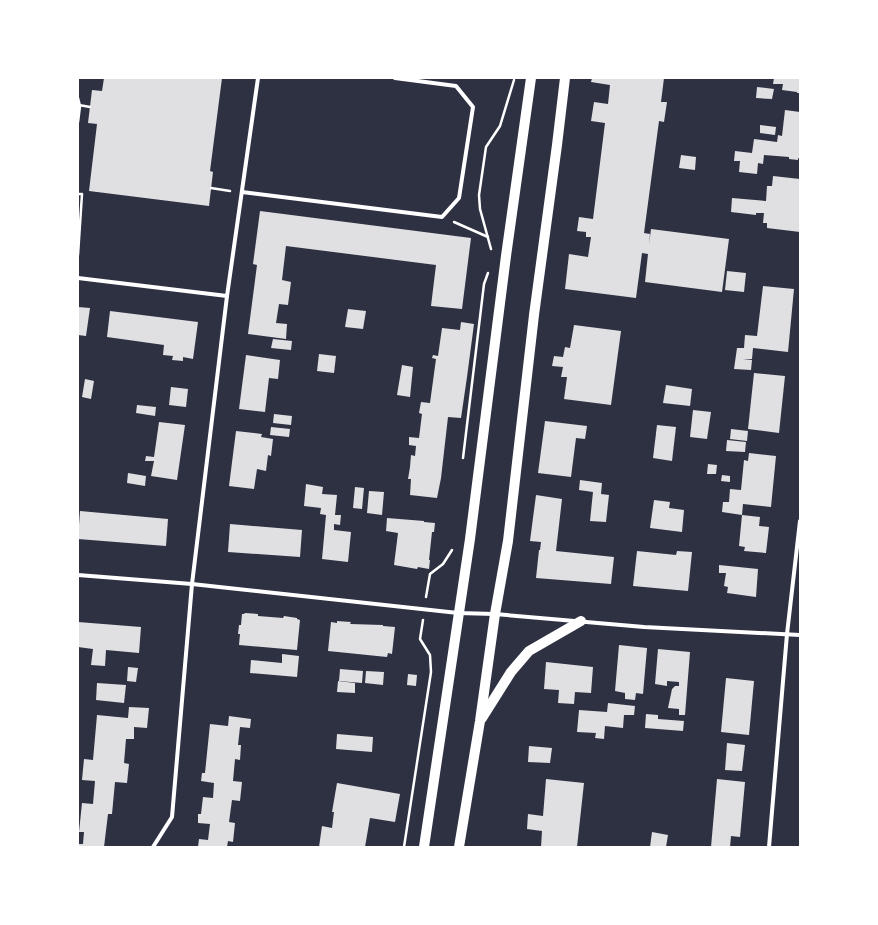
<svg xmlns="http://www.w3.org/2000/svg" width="878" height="925" viewBox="0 0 878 925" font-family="'Noto Sans',sans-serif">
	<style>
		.building { fill: #e0e0e3 }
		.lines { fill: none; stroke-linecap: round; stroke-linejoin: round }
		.path { stroke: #fff; stroke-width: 2.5 }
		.minor { stroke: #fff; stroke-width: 4 }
		.primary { stroke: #fff; stroke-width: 10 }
	</style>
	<rect width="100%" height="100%" fill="#2d3142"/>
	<!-- building -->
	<g class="building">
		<polygon points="104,78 222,78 210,171 213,172 209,206 89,191 97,124 88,123 92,90 102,91"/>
		<polygon points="592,78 664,78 661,102 667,102 664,122 659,121 644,233 650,234 649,245 651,229 729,239 722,292 645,282 648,254 642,253 636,298 565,289 569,254 588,257 591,237 586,237 586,232 577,231 579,217 593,219 605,123 591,121 594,102 608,104 610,85 591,82"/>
		<polygon points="774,78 800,78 800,93 797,93 797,92 782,90 783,84 773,84"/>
		<polygon points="757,87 774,89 772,99 756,98"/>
		<polygon points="785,110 800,112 800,159 798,158 798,160 789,159 789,157 764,155 763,164 758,163 757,174 739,172 740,161 734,161 735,151 752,153 754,139 777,142 778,135 782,136"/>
		<polygon points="760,125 776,127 775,135 760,133"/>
		<polygon points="681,155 696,157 695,170 679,168"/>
		<polygon points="773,176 800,179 800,232 767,228 767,223 763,223 764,213 756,213 756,215 731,212 732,198 766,201 767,186 772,186"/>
		<polygon points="260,211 471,238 462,309 431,306 436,265 286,246 282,280 291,282 288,305 279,304 276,323 287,324 286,339 248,334 257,265 253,264"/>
		<polygon points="727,271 746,273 744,292 725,290"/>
		<polygon points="763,286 794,289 788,352 753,348 752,359 743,359 752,360 751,370 734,369 737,348 744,348 745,335 757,336"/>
		<polygon points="78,307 90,308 86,336 78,335"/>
		<polygon points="348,309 366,311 363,329 345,327"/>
		<polygon points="110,311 198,322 193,359 183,357 183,361 172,360 173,356 163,355 164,345 107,337"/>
		<polygon points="461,322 474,324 467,377 461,418 448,417 441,478 437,498 410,495 411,479 408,479 410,467 411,455 415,456 416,446 409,445 409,437 419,438 422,414 419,413 421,402 430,403 436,359 432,358 433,355 438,356 442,328 460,330"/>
		<polygon points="574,325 621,331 611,405 564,399 567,377 561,377 563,367 552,366 554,356 563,357 565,347 570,348"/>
		<polygon points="273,339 292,341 291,350 271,348"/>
		<polygon points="319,354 336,356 334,373 317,371"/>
		<polygon points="246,355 280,360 278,379 269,378 265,412 239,409"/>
		<polygon points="402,365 413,367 410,397 397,395"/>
		<polygon points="754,373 785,376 779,433 748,429"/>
		<polygon points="85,379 94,381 91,399 82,397"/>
		<polygon points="666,385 692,389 690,406 663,403"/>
		<polygon points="171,387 188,389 186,407 169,405"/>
		<polygon points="137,405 156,407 155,416 136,413"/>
		<polygon points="693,410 711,412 707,439 690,437"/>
		<polygon points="274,414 292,416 291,425 273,423"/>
		<polygon points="545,421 587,426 585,439 576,438 571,477 538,473"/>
		<polygon points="159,422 185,425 177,480 151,476 154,461 145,461 146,456 154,457"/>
		<polygon points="657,425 676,427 672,461 653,458"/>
		<polygon points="271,427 290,429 289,437 270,435"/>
		<polygon points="731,429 748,431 747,441 730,439"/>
		<polygon points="236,431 262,434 261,437 273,439 271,456 268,455 266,471 257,469 254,489 229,486"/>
		<polygon points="727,440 746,442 745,452 726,451"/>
		<polygon points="749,453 776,456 771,507 743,504 742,515 722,512 723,502 729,502 730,489 741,490 744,460 748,461"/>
		<polygon points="708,464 717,465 716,474 707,474"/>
		<polygon points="128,473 146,476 145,486 127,483"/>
		<polygon points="722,475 730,476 730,482 721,481"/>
		<polygon points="580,480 602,483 601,494 609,495 606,522 590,521 593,492 579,490"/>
		<polygon points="306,484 323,487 322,494 337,495 335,515 341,515 340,525 334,524 334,530 351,532 348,562 322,559 326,515 320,514 321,508 304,506"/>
		<polygon points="355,487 364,488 362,509 353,508"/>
		<polygon points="369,491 384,492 382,515 367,513"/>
		<polygon points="536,495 562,499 556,551 614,557 611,584 536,578 539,550 540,550 541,542 530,541"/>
		<polygon points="654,500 670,502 669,508 684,510 682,532 650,528"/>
		<polygon points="80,511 168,519 166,546 78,539"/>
		<polygon points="742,515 760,517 759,526 769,527 766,553 744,551 745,547 739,546"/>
		<polygon points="387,518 424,521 424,522 435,523 434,532 432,532 429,560 430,560 429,569 418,567 417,569 394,565 398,533 386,531"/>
		<polygon points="230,524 302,530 300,557 228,552"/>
		<polygon points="637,551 676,555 677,551 692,552 688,591 633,586"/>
		<polygon points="719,565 758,569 756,597 727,593 728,587 724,586 726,573 719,573"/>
		<polygon points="245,613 258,614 258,616 283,618 284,616 297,618 297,619 300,620 297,650 239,645 240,634 238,634 239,625 241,625 242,614 244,614"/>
		<polygon points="337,621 351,622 350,624 383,625 383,626 395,627 392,654 388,653 387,657 328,651 331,622 337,623"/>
		<polygon points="78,622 141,627 139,653 106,650 105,666 91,665 93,649 78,647"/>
		<polygon points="619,645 647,648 643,694 636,693 635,700 625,699 625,693 615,691"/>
		<polygon points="658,649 690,652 685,715 679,715 679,709 668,708 672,689 675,686 679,686 679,682 667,681 667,686 655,684"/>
		<polygon points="282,654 299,656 297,677 250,673 251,660 282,663"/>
		<polygon points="546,662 593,667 591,693 575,692 574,704 558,703 559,690 544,689"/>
		<polygon points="128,667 138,668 136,682 127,681"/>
		<polygon points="340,669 363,671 362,683 339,681"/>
		<polygon points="366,671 384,672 383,685 365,683"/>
		<polygon points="408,674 417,675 416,686 407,685"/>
		<polygon points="726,678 754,681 749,735 721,732"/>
		<polygon points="338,681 355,683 355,693 337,692"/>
		<polygon points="97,683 126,685 124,703 96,700"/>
		<polygon points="608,703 635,706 634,715 624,715 623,728 605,726 604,739 595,738 596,733 577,732 579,710 607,712"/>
		<polygon points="129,707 149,708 147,728 134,727 134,739 126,739 124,763 129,764 127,783 115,782 112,814 108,814 104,847 78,847 78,844 83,844 84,832 79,832 82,803 93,804 95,781 82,780 84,759 93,760 97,715 128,718"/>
		<polygon points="646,714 658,715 658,719 684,721 683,731 645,728"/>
		<polygon points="229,716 251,719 250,728 240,727 238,745 241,745 240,760 235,759 233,781 242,782 240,801 232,800 229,822 235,823 233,842 228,841 227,847 198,847 199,839 208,840 210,824 198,823 198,814 201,814 203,797 213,798 214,783 201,781 202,773 205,773 210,724 228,726"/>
		<polygon points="337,734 373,737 372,752 336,749"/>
		<polygon points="727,743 745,745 742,771 725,770"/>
		<polygon points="529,746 552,748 550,763 528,762"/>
		<polygon points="546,779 584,783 577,847 541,847 542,831 527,829 528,814 543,816"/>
		<polygon points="717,779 745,782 740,837 731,836 730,847 711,847"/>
		<polygon points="337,783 400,794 395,822 370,818 365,847 319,847 322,826 332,828 334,812 332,812"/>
		<polygon points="652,832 668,835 666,847 650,847"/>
	</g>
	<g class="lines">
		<!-- path -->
		<g class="path">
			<polyline points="78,98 80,106 78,122"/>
			<polyline points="79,105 90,107"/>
			<polyline points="211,188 230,191"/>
			<polyline points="78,194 82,194 78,255"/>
			<polyline points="454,222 488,237"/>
			<polyline points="491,249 480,209 479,195 486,147 500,126 514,80"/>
			<polyline points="463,458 484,284 488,273"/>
			<polyline points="426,597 430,574 443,564 452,550"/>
			<polyline points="404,847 431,672 430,655 420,639 423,620"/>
		</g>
		<!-- minor -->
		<g class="minor">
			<polyline points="242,192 442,217 459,198 473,107 456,86 395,78"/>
			<polyline points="78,278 227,296"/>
			<polyline points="78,575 192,584 458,613 495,614 644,627 800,635"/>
			<polyline points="153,847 172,817 192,584 227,296 258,78"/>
			<polyline points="769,847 787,634 800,521"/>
		</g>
		<!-- primary -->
		<g class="primary">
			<polyline points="482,718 511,672 529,651 581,621"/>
			<polyline points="424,847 470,539 506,256 531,78"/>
			<polyline points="459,847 480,721 495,614 508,541 534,315 557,145 565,78"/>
		</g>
	</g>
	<!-- border -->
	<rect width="878" height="925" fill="none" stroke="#ffffff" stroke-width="158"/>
</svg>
